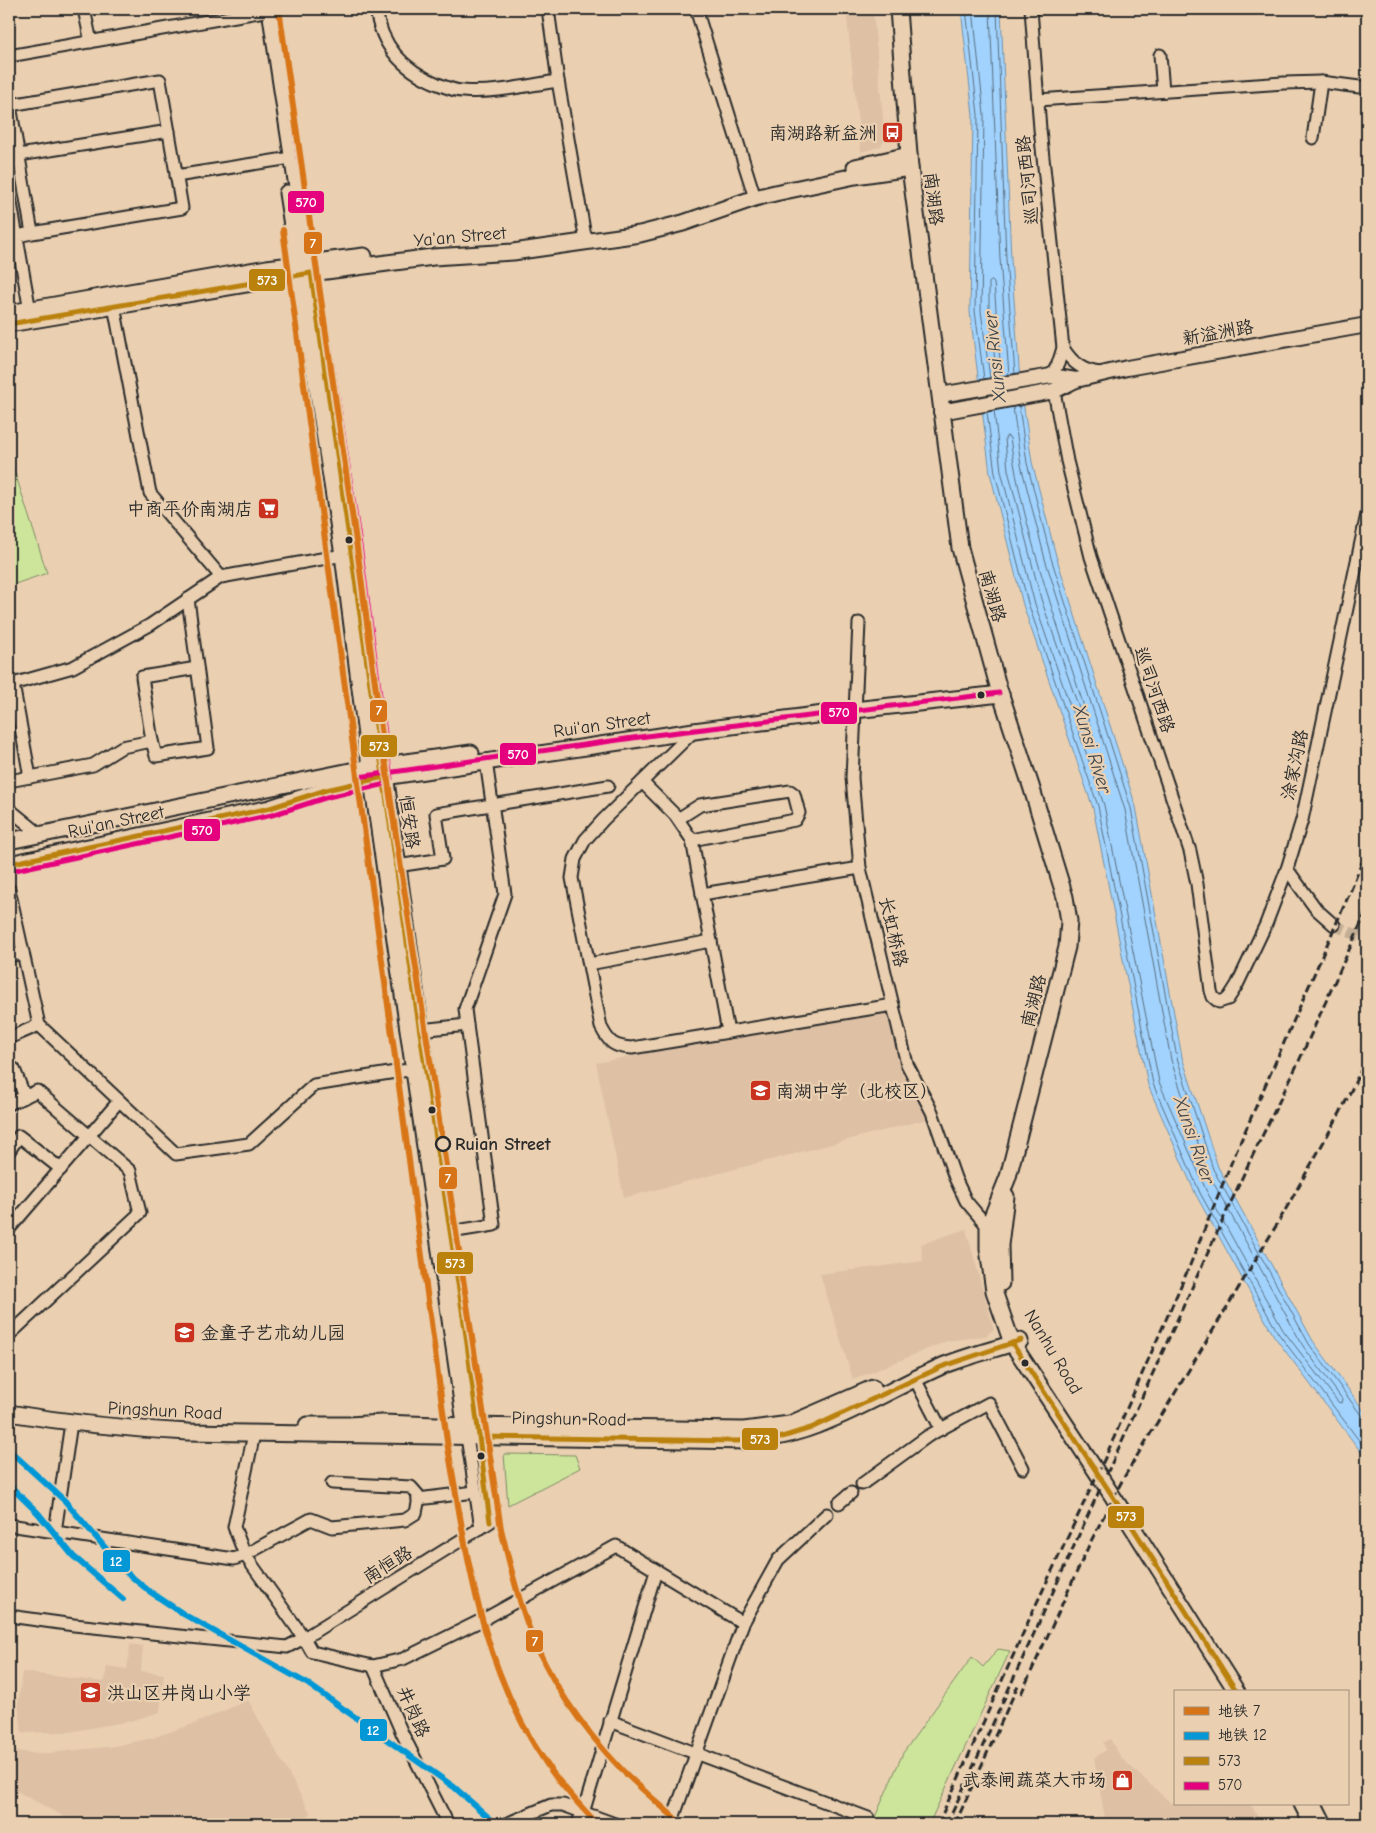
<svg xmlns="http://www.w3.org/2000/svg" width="1376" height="1833" viewBox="0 0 1376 1833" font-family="'Comic Neue','LXGW WenKai TC',sans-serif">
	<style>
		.built { fill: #dec1a5 }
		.green { fill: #cde59b; stroke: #7c8863 }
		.water { fill: #a1d3fe; stroke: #7290aa }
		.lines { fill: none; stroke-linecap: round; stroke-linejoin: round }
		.shore { stroke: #5a6e7f; stroke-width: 1 }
		.minor-tunnel { stroke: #c4af96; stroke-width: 11; stroke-dasharray: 11 5.5; stroke-linecap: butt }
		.minor-casing { stroke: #2b2b2b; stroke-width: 15 }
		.tertiary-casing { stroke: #2b2b2b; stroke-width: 18 }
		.secondary-casing { stroke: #2b2b2b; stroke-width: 19 }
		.minor { stroke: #ead0b1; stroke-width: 11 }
		.tertiary { stroke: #ead0b1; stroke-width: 14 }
		.secondary { stroke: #ead0b1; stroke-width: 15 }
		.rail { stroke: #2b2b2b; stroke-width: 3; stroke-dasharray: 8 4; stroke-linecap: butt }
		.bus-1-casing { stroke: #ead0b1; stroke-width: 9 }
		.bus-2-casing { stroke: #ead0b1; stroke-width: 9 }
		.bus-1 { stroke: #ba810d; stroke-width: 5 }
		.bus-2 { stroke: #e5007d; stroke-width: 5 }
		.metro-1-casing { stroke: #ead0b1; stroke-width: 10 }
		.metro-2-casing { stroke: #ead0b1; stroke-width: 10 }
		.metro-1 { stroke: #d87418; stroke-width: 6 }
		.metro-2 { stroke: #0497d6; stroke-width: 6 }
		.bus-dot { fill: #2b2b2b; stroke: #ead0b1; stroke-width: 2 }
		.stop-dot { fill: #ead0b1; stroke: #2b2b2b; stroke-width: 2.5 }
		.labels { text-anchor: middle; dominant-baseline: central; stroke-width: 4.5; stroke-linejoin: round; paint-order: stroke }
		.poi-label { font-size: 18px; fill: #2b2b2b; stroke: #ead0b1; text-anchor: end }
		.street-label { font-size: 18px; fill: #2b2b2b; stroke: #ead0b1 }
		.stop-label { font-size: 18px; font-weight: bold; fill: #2b2b2b; stroke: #ead0b1; text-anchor: start }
		.water-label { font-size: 19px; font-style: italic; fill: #3d444b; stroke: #ead0b1 }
		.line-badge { stroke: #ead0b1; stroke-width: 2 }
		.badge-label { font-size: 14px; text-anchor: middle; font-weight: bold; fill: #fff }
	</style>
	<rect width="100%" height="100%" fill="#ead0b1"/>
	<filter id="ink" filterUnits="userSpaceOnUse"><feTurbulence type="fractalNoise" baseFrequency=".02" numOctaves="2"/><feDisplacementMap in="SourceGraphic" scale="10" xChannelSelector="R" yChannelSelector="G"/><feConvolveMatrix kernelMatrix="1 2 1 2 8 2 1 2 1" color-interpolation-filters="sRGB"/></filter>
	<g filter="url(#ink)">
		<!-- built -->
		<g class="built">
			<polygon points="846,9 873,9 885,140 880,147 861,152"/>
			<polygon points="893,1005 907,1064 928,1119 624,1198 596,1063"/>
			<polygon points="966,1229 994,1329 986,1336 947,1341 853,1380 820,1274 923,1261 921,1244"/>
			<polygon points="130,1644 143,1646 141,1671 164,1674 160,1712 131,1721 69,1732 22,1733 18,1703 22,1672 104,1682 107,1666 127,1669"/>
			<polygon points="248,1700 311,1814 301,1819 303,1824 84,1824 68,1819 9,1787 9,1750 40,1754 114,1746 152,1738 196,1723"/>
			<polygon points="1110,1739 1122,1759 1171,1803 1175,1801 1175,1804 1251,1804 1261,1824 1106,1824 1094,1758 1106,1750 1103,1743"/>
		</g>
		<!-- green -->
		<g class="green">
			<polygon points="9,454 47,573 9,586"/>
			<polygon points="504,1454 575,1455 580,1468 508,1505"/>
			<polygon points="998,1649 1010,1651 929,1824 872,1824 903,1753 972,1657 983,1667"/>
		</g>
		<!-- water -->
		<polygon class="water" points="961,9 1001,9 1011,259 1020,381 1032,462 1056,556 1136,807 1182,1057 1218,1167 1313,1341 1367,1415 1367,1460 1274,1336 1196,1195 1148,1085 1093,808 1023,605 990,473 970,312 973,115"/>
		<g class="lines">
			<!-- shore -->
			<g class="shore">
				<polyline points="966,9 978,115 975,311 984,379"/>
				<polyline points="973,9 984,115 981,311 990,378"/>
				<polyline points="990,9 1000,259 1009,375"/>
				<polyline points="997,9 1006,259 1015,374"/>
				<polygon points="992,281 994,283 1000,361 998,363 995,361 989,311 989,283"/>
				<polyline points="1019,406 1027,463 1051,558 1131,808 1177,1058 1213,1169 1309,1344 1361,1415 1367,1417"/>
				<polyline points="994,410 1001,471 1034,601 1104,805 1159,1082 1206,1190 1283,1330 1338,1402 1341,1403 1342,1399 1303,1346 1207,1171 1171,1060 1125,810 1045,559 1021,465 1013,407"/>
				<polyline points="987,412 995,473 1028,603 1098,806 1153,1084 1200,1193 1278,1333 1367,1451"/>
				<path d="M1007 436 1010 438C1024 538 1063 638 1093 735L1092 738 1089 737 1041 599 1008 470 1005 439Z"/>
			</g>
			<!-- minor-tunnel -->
			<polyline class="minor-tunnel" points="1334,925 1367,940"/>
			<defs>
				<g id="minor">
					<polyline points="84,9 91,42"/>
					<path d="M376 9C381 46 403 70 438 84 445 87 455 91 463 91 491 94 530 85 558 81"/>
					<polyline points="548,9 558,81 586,242"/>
					<polyline points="696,9 755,198"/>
					<polyline points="1031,9 1040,129 1063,348 1058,364 1051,376"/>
					<polyline points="1160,55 1163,91"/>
					<polyline points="9,56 270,10"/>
					<polyline points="1038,100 1284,83 1321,82 1367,88"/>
					<polyline points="1313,138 1321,82"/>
					<polyline points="19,155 169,131"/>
					<polyline points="176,176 291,158"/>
					<polyline points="9,192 31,317"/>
					<polyline points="17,236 32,233 182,208 160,80 10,105 32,233"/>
					<polyline points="114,306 150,493 221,577"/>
					<path d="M1063 348C1073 364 1083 371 1101 373"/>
					<polyline points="1054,391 1067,461 1091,557 1190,851 1197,884 1211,991 1213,997 1219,1002 1228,999 1237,985 1266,924 1287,869 1302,820 1367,514"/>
					<polyline points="859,623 852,778 860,868 907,1064 932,1112 955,1178 966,1201 988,1227"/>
					<polyline points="13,684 30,777"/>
					<polyline points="9,685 73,667 150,625 221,577 349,554"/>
					<path d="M694 731 603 820 585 840 575 859 572 878 601 1027C609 1043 614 1047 632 1048L893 1005"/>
					<polyline points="152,741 142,677 197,668"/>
					<polyline points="9,781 93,765 122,747 152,741 156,756 208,748 188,599"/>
					<polyline points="642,782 675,815 692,840 728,1032"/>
					<polyline points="9,809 41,835"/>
					<polyline points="678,819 700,805 790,791 794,794 799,813 795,820 692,840"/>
					<polyline points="397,866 443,859 436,814 608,786"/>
					<polyline points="1287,869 1316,909 1334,925"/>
					<polyline points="9,889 39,1025 176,1154 249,1144 314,1085 421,1068"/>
					<polyline points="702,894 860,868"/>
					<polyline points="9,956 23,953"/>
					<polyline points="589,964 711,941"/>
					<polyline points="420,1030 467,1025 465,1009 505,894 486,761"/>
					<polyline points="9,1038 39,1025"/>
					<polyline points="9,1071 14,1069 25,1097"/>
					<polyline points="9,1104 37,1091 130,1171 140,1213 9,1335"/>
					<polyline points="9,1151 19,1136 61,1169"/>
					<polyline points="9,1229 119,1101"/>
					<polyline points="450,1232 494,1225 467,1025"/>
					<polyline points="915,1379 941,1429"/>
					<polyline points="254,1434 234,1527 245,1555 304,1638 490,1522 480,1437"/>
					<polyline points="467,1437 481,1528"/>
					<polyline points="862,1484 928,1436 989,1403 1023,1468"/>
					<polyline points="418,1499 475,1492"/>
					<polyline points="839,1503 851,1493"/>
					<polyline points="9,1525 234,1559 245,1555 311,1519 332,1527 405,1520 416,1513 418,1503 418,1495 411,1487 332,1483"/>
					<polyline points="55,1532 71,1423"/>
					<polyline points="9,1616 74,1625 287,1647 304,1638 312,1652 373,1666 403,1659 488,1617 616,1546 743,1623 671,1824"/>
					<polyline points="743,1623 778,1560 827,1514"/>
					<polyline points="373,1666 402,1733 448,1824"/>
					<polyline points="610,1721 868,1818"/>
					<polyline points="506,1824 551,1805 563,1805 615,1824"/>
					<polyline points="577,1824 583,1813 656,1571"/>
				</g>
				<g id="tertiary">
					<polyline points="1076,380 1127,368 1367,325"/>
					<polyline points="940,395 1051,376 1076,380 1054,391 941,412"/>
				</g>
				<g id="secondary">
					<path d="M270 9C296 191 328 372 354 554 396 848 435 1143 480 1437"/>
					<polyline points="898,9 910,168 960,548 998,686 1031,786 1065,897 1069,921 1067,947 1008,1177 988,1227 988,1249 994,1291 1012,1343 1121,1509 1237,1692"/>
					<polyline points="855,167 909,155"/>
					<polyline points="287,193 343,555 370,767 467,1437"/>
					<polyline points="9,313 267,268 364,256"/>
					<polyline points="9,324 311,273 433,257 513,252 640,234 683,223 755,198 775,193 855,176 910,168"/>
					<polyline points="9,841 370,767 471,753"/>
					<polyline points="9,864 270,808 326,790 384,777 694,731 854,710 1001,694"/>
					<polyline points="1001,1283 1000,1245 1006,1196"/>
					<path d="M9 1413C69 1423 128 1429 188 1432L750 1441C821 1435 877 1395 940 1367 966 1356 993 1350 1020 1341"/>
					<polyline points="307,1425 349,1425 382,1423 465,1426 744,1430 790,1424 873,1388"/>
					<polyline points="1302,1804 1312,1824"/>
					<polyline points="1314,1804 1324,1824"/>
				</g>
			</defs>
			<!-- minor casing -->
			<use href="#minor" class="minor-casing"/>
			<!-- tertiary casing -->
			<use href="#tertiary" class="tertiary-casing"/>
			<!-- secondary casing -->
			<use href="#secondary" class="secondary-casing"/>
			<!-- minor -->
			<use href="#minor" class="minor"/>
			<!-- tertiary -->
			<use href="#tertiary" class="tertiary"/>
			<!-- secondary -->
			<use href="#secondary" class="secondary"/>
			<!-- rail -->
			<g class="rail">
				<polyline points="1021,1694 1090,1543 1123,1479 1279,1221 1340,1113 1367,1058"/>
				<polyline points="938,1824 1033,1611 1105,1458 1190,1265 1232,1161 1351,890 1367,849"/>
				<polyline points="947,1824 1247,1167 1299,1061 1367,910"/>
				<polyline points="955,1824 1019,1683"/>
			</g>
			<defs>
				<g id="bus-1">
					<polyline points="9,324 311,273 419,1026 466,1336 490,1522"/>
					<polyline points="9,864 270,808 326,790 384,777"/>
					<polyline points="1012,1343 1121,1509 1237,1692"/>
					<polyline points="480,1437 737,1441 779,1438 811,1428 941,1367 1021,1340"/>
				</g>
				<g id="bus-2">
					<polyline points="358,777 654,735 999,693"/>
					<polyline points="11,871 272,815 328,797 386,784 391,779 361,552 317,261 298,157 278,9"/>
				</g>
			</defs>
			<!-- bus-1 casing -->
			<use href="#bus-1" class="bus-1-casing"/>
			<!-- bus-2 casing -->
			<use href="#bus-2" class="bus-2-casing"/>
			<!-- bus-1 -->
			<use href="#bus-1" class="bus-1"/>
			<!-- bus-2 -->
			<use href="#bus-2" class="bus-2"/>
			<defs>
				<g id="metro-1">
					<path d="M279 9 358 555 390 796 501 1529C509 1562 517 1596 529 1628 549 1681 583 1729 622 1770 641 1789 662 1806 681 1824"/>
					<path d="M283 230 448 1448C468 1560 481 1670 548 1766 562 1787 580 1805 597 1824"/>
				</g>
				<g id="metro-2">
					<polyline points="9,1450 65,1501 126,1572 149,1591 185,1615 308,1684 454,1787 496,1824"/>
					<polyline points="9,1485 38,1513 73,1556 123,1599"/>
				</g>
			</defs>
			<!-- metro-1 casing -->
			<use href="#metro-1" class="metro-1-casing"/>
			<!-- metro-2 casing -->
			<use href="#metro-2" class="metro-2-casing"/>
			<!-- metro-1 -->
			<use href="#metro-1" class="metro-1"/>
			<!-- metro-2 -->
			<use href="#metro-2" class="metro-2"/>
		</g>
	</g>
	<!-- icons -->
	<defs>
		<symbol id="bus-square" viewBox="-11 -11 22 22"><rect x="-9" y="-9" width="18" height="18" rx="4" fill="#c8321e" stroke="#ead0b1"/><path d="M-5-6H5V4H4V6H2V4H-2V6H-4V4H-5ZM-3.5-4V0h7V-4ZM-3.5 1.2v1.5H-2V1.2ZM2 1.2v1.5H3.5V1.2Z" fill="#fff"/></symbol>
		<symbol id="supermarket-square" viewBox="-11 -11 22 22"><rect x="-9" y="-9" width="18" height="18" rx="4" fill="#c8321e" stroke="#ead0b1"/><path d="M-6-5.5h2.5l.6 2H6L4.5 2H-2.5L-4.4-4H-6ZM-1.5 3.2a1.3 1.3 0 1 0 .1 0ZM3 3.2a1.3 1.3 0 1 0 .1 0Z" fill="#fff"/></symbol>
		<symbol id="school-square" viewBox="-11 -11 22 22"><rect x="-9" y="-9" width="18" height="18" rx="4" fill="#c8321e" stroke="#ead0b1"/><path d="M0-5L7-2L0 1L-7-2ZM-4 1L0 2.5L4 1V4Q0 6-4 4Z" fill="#fff"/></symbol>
		<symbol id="shop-square" viewBox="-11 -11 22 22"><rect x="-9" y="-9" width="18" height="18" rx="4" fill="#c8321e" stroke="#ead0b1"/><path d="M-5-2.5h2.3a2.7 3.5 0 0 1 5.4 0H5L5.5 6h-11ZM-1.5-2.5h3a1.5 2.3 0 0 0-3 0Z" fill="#fff"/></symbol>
	</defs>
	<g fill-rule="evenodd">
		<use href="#bus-square" x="880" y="120" width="25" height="25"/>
		<use href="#supermarket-square" x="256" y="496" width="25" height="25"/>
		<use href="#school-square" x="748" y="1078" width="25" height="25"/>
		<use href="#school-square" x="172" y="1320" width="25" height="25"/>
		<use href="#school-square" x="78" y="1680" width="25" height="25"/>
		<use href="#shop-square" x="1110" y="1768" width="25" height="25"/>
	</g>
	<!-- markers -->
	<g class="bus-dot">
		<circle cx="349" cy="540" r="4.5"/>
		<circle cx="981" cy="695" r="4.5"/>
		<circle cx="432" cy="1110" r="4.5"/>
		<circle cx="1025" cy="1363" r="4.5"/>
		<circle cx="481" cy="1456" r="4.5"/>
	</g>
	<circle class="stop-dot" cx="443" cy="1144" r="7"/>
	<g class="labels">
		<!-- poi labels -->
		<g class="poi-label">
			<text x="877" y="133">南湖路新益洲</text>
			<text x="253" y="509">中商平价南湖店</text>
			<text x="776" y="1091" text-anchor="start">南湖中学（北校区）</text>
			<text x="201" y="1333" text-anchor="start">金童子艺术幼儿园</text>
			<text x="107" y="1693" text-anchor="start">洪山区井岗山小学</text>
			<text x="1106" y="1780">武泰闸蔬菜大市场</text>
		</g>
		<!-- street labels -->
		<g class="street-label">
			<text transform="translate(1028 180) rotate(-96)">巡司河西路</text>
			<text transform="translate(933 199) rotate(83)">南湖路</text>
			<text transform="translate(460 237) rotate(-5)">Ya'an Street</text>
			<text transform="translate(1218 333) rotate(-10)">新溢洲路</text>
			<text transform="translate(992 596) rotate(74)">南湖路</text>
			<text transform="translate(1154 690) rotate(71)">巡司河西路</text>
			<text transform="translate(602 725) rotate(-8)">Rui'an Street</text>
			<text transform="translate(1295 765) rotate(-78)">涂家沟路</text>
			<text transform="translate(116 822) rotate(-12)">Rui'an Street</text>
			<text transform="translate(409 822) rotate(82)">恒安路</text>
			<text transform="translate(893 932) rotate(77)">长虹桥路</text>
			<text transform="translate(1034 1001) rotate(-76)">南湖路</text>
			<text transform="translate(1053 1352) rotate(59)">Nanhu Road</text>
			<text transform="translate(165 1411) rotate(3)">Pingshun Road</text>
			<text transform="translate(569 1419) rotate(1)">Pingshun Road</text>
			<text transform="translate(388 1565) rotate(-32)">南恒路</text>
			<text transform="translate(413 1712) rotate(66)">井岗路</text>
		</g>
		<!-- stop labels -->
		<g class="stop-label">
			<text x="455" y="1144">Ruian Street</text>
		</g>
		<!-- water labels -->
		<g class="water-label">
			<text transform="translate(995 357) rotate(-96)">Xunsi River</text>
			<text transform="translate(1092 749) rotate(73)">Xunsi River</text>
			<text transform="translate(1194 1140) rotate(71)">Xunsi River</text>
		</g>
	</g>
	<g class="line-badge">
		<rect x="287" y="190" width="38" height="24" rx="5" fill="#e5007d"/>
		<rect x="303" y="231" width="20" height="24" rx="5" fill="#d87418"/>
		<rect x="248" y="268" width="38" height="24" rx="5" fill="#ba810d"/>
		<rect x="369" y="699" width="19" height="24" rx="5" fill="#d87418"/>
		<rect x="820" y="701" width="38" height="24" rx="5" fill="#e5007d"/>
		<rect x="360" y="734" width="38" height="24" rx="5" fill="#ba810d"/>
		<rect x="499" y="742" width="38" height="24" rx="5" fill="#e5007d"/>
		<rect x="183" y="818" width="38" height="24" rx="5" fill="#e5007d"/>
		<rect x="438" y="1166" width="20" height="24" rx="5" fill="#d87418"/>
		<rect x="436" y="1251" width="38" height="24" rx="5" fill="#ba810d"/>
		<rect x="741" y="1427" width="38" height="24" rx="5" fill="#ba810d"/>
		<rect x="1107" y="1505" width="38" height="24" rx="5" fill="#ba810d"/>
		<rect x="102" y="1549" width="29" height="24" rx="5" fill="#0497d6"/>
		<rect x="525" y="1629" width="19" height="24" rx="5" fill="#d87418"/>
		<rect x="359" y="1718" width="29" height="24" rx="5" fill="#0497d6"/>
	</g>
	<g class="badge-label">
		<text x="306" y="207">570</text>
		<text x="313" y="248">7</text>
		<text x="267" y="285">573</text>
		<text x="379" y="715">7</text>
		<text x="839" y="717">570</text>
		<text x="379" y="751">573</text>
		<text x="518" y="759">570</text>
		<text x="202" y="835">570</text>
		<text x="448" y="1183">7</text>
		<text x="455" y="1268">573</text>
		<text x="760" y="1444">573</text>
		<text x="1126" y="1521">573</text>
		<text x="116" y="1566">12</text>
		<text x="535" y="1646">7</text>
		<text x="373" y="1735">12</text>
	</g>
	<!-- margin -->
	<rect width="1376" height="1833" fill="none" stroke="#ead0b1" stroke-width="30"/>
	<rect x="15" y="15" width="1346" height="1803" fill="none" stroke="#2b2b2b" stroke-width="2" filter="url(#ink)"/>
	<!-- legend -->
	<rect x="1174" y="1690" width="175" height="115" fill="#ead0b1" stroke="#9e8e7b"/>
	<rect x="1184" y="1707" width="25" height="8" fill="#d87418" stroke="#9e8e7b"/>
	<text x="1218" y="1716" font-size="15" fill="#2b2b2b">地铁 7</text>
	<rect x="1184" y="1732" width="25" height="8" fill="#0497d6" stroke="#9e8e7b"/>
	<text x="1218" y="1740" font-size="15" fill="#2b2b2b">地铁 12</text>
	<rect x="1184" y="1757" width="25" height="8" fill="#ba810d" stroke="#9e8e7b"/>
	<text x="1218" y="1766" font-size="15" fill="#2b2b2b">573</text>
	<rect x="1184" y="1782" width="25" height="8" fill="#e5007d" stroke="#9e8e7b"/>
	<text x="1218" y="1790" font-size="15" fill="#2b2b2b">570</text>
</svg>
